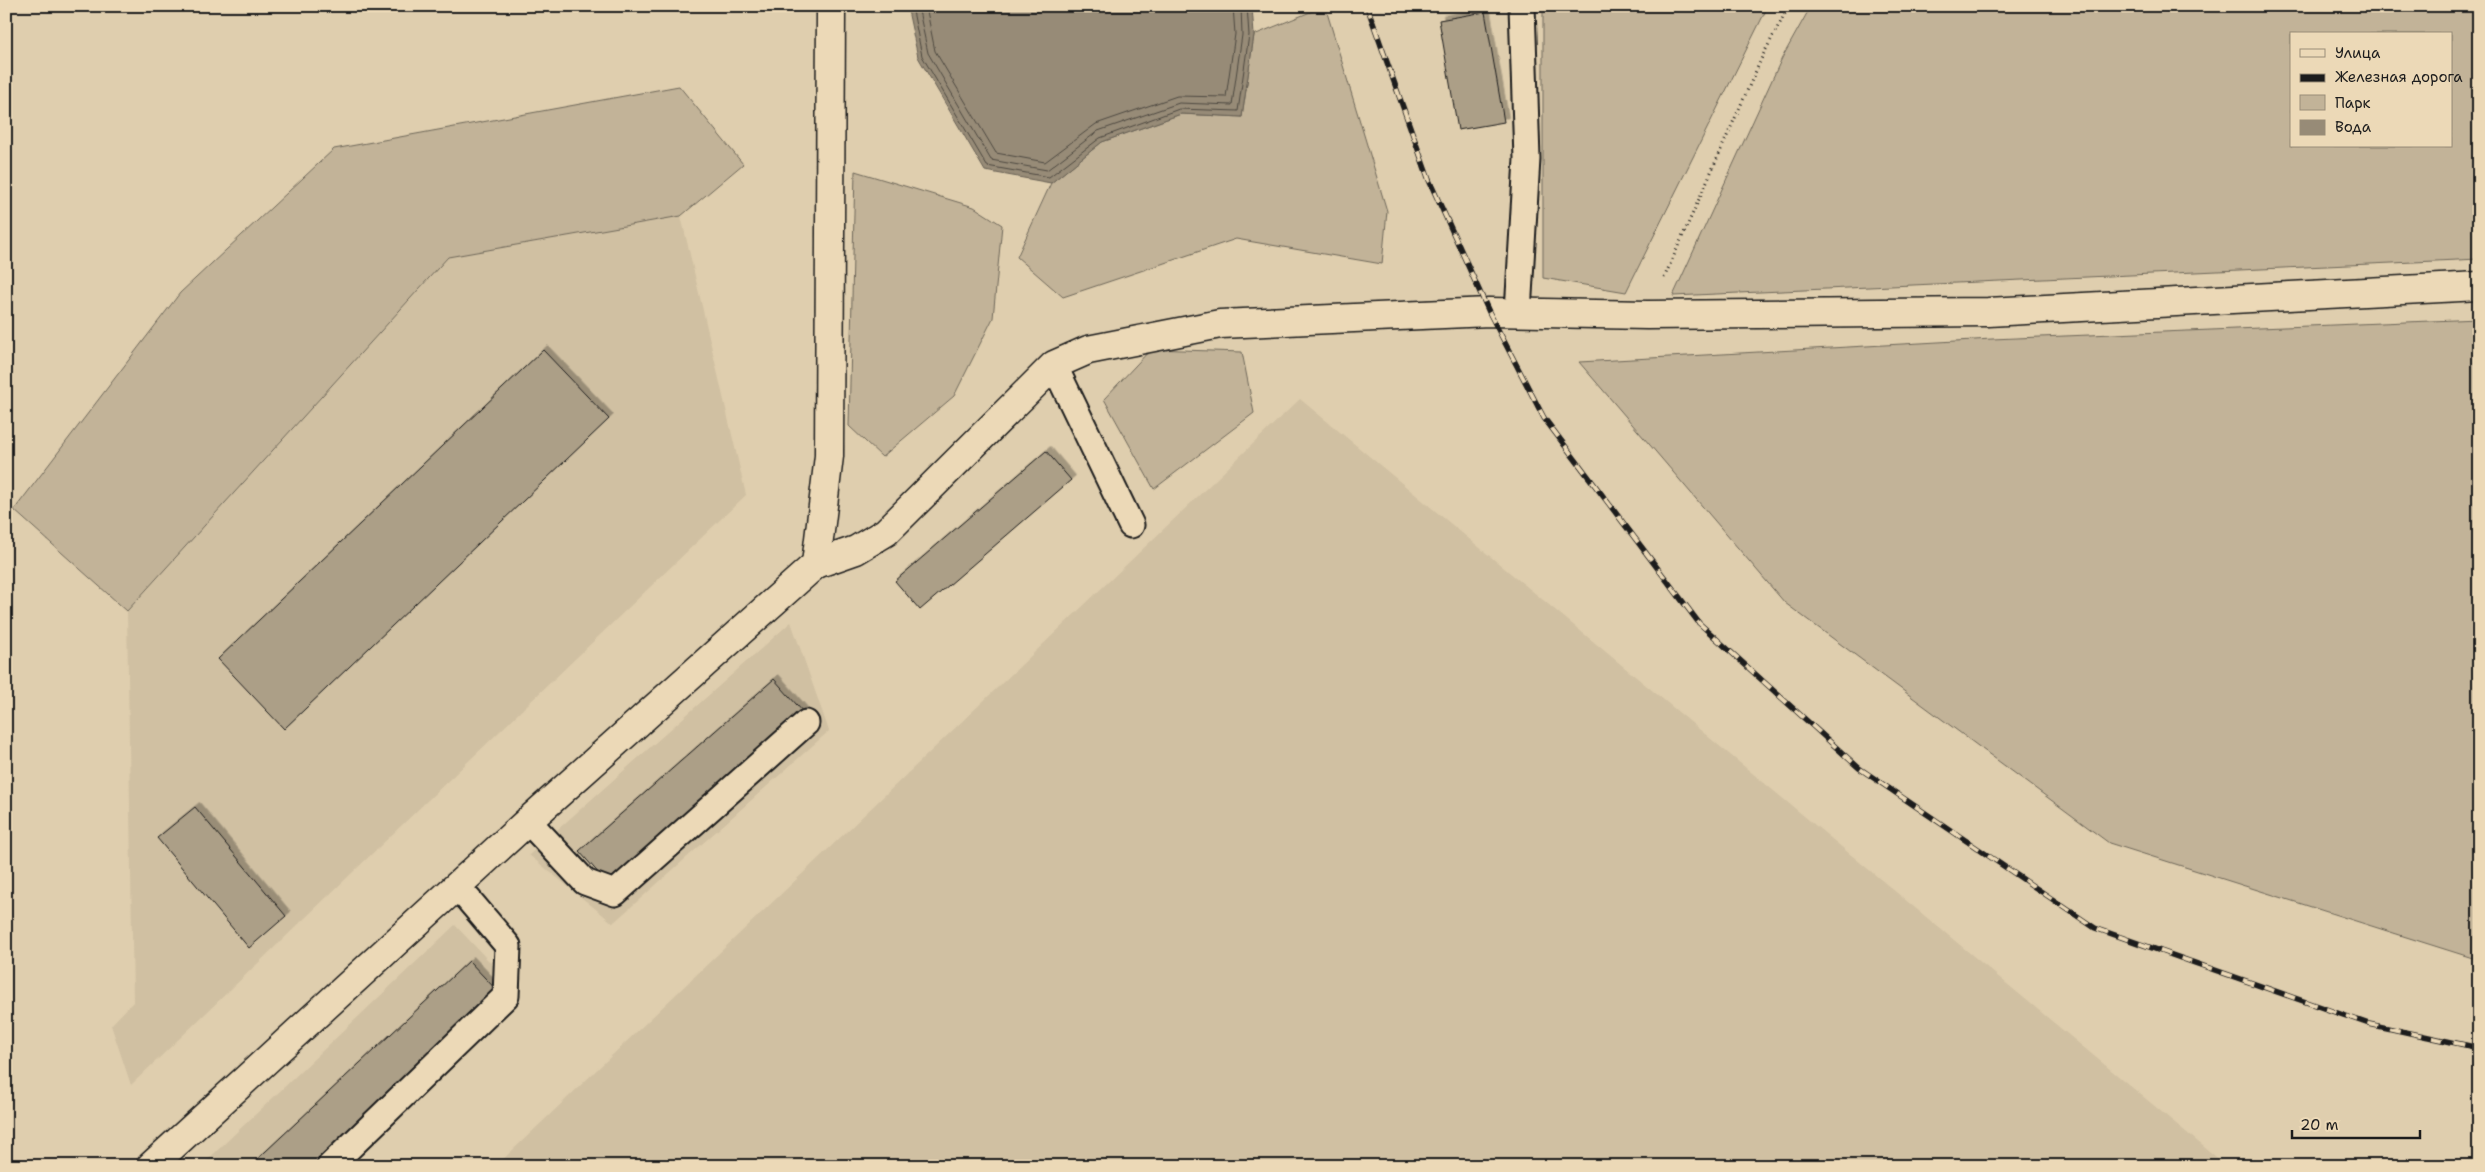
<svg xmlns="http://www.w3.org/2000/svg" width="2485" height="1172" viewBox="0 0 2485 1172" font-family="'Shantell Sans',sans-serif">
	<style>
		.built { fill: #d0c0a2 }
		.green { fill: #c2b398; stroke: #6f685a; fill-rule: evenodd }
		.water { fill: #978b77; stroke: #665f53 }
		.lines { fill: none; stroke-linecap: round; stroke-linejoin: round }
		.shore { stroke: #4d4840; stroke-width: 1 }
		.building { fill: #ac9f87; stroke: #1c1c1c; filter: url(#shadow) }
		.service-casing { stroke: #1c1c1c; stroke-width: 29 }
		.minor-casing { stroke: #1c1c1c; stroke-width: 31 }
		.path { stroke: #1c1c1c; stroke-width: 3; stroke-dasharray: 1 4; stroke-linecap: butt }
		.service { stroke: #ecd9b7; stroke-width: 25 }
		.minor { stroke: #ecd9b7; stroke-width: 28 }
		.rail-casing { stroke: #1c1c1c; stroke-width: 5.5 }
		.rail { stroke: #ecd9b7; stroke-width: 4; stroke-dasharray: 11; stroke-linecap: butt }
	</style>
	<defs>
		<filter id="shadow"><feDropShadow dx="4.5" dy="-4.5" stdDeviation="0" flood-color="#0004"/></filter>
	</defs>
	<rect width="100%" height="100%" fill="#dfceae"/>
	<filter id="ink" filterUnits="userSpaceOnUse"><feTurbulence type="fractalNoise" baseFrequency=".02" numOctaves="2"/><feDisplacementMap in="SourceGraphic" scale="10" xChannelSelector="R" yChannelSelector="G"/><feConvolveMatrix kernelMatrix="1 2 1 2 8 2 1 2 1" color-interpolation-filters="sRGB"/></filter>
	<g filter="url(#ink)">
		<!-- built -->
		<g class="built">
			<polygon points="681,216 746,495 131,1085 111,1025 133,1002 127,611 448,257"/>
			<polygon points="1300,399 2227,1166 496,1166"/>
			<polygon points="791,622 829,731 613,923 529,855"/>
			<polygon points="455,925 520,994 338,1166 201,1166"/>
		</g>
		<!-- green -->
		<g class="green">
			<polygon points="1325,6 1387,211 1382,264 1236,239 1063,297 1017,257 1051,183 1102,142 1181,114 1242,117 1254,35"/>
			<polygon points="1543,6 1768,6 1626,292 1543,278"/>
			<path d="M1811 6H2479V259L1673 296 1782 58ZM2291 34H2451V146H2291Z"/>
			<polygon points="679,86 743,164 681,216 448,257 127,611 14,510 180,293 334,149"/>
			<polygon points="855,171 974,207 1002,225 993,318 954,396 882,457 849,426"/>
			<polygon points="2479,319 2479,960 2109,843 1785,603 1579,362 1992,339"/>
			<polygon points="1151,349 1242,352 1254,413 1154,489 1104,399"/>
		</g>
		<!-- water -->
		<polygon class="water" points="907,6 1252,6 1254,35 1242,117 1181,114 1102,142 1051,183 985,171 918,57"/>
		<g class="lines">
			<!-- shore -->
			<g class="shore">
				<polyline points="912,6 922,56 987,166 1049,177 1100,138 1179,109 1238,111 1249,35 1247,6"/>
				<polyline points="918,6 928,53 991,160 1047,170 1098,131 1179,103 1232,105 1242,35 1241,6"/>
				<polyline points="926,6 935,51 996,153 1045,162 1096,124 1177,96 1226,97 1235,34 1233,6"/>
			</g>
		</g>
		<!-- building -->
		<g class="building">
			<polygon points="1485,12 1504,122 1458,130 1439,20"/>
			<polygon points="543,350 609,419 284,729 218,659"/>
			<polygon points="1046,451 1071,480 920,610 895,581"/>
			<polygon points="774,679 804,713 609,885 579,851"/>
			<polygon points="195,807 286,916 249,948 157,838"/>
			<polygon points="469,961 501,995 319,1166 250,1166"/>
		</g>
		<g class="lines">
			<defs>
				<g id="service">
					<polyline points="1518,312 1527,159 1522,6"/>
					<polyline points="1054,365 1131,525"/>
					<polyline points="528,821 585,882 615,893 806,723"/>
					<polyline points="330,1166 506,996 508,946 457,886"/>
				</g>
				<g id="minor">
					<polyline points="816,564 856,550 886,532 1054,365 1088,350 1220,324 1489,312 1647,315 1988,312 2479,286"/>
					<polyline points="151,1166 528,821 816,564 829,456 831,6"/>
				</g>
			</defs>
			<!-- service casing -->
			<use href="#service" class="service-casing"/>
			<!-- minor casing -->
			<use href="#minor" class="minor-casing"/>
			<!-- path -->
			<polyline class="path" points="1664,278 1763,55 1789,6"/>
			<!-- service -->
			<use href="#service" class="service"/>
			<!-- minor -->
			<use href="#minor" class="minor"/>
			<defs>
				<polyline id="rail" points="1367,6 1429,180 1489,312 1544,418 1699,623 1859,768 2095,928 2369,1024 2479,1048"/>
			</defs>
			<!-- rail casing -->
			<use href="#rail" class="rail-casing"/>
			<!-- rail -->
			<use href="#rail" class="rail"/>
		</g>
	</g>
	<!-- margin -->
	<rect width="2485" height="1172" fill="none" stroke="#ecd9b7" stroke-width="25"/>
	<rect x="12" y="12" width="2460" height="1147" fill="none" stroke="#1c1c1c" stroke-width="2" filter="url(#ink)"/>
	<!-- legend -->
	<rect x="2290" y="32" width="162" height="115" fill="#ecd9b7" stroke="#998d79"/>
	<rect x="2300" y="49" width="25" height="8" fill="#ecd9b7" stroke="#998d79"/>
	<text x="2335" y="58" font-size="15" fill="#1c1c1c">Улица</text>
	<rect x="2300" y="74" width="25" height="8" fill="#1c1c1c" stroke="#998d79"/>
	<text x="2335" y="82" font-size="15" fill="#1c1c1c">Железная дорога</text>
	<rect x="2300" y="95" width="25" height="15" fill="#c2b398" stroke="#998d79"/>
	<text x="2335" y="108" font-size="15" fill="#1c1c1c">Парк</text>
	<rect x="2300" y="120" width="25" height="15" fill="#978b77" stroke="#998d79"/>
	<text x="2335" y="132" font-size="15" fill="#1c1c1c">Вода</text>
	<!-- scale -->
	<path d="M2292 1130v8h128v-8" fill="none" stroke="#1c1c1c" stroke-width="2.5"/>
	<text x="2300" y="1130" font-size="15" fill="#1c1c1c" stroke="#ecd9b7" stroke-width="4" paint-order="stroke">20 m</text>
</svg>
